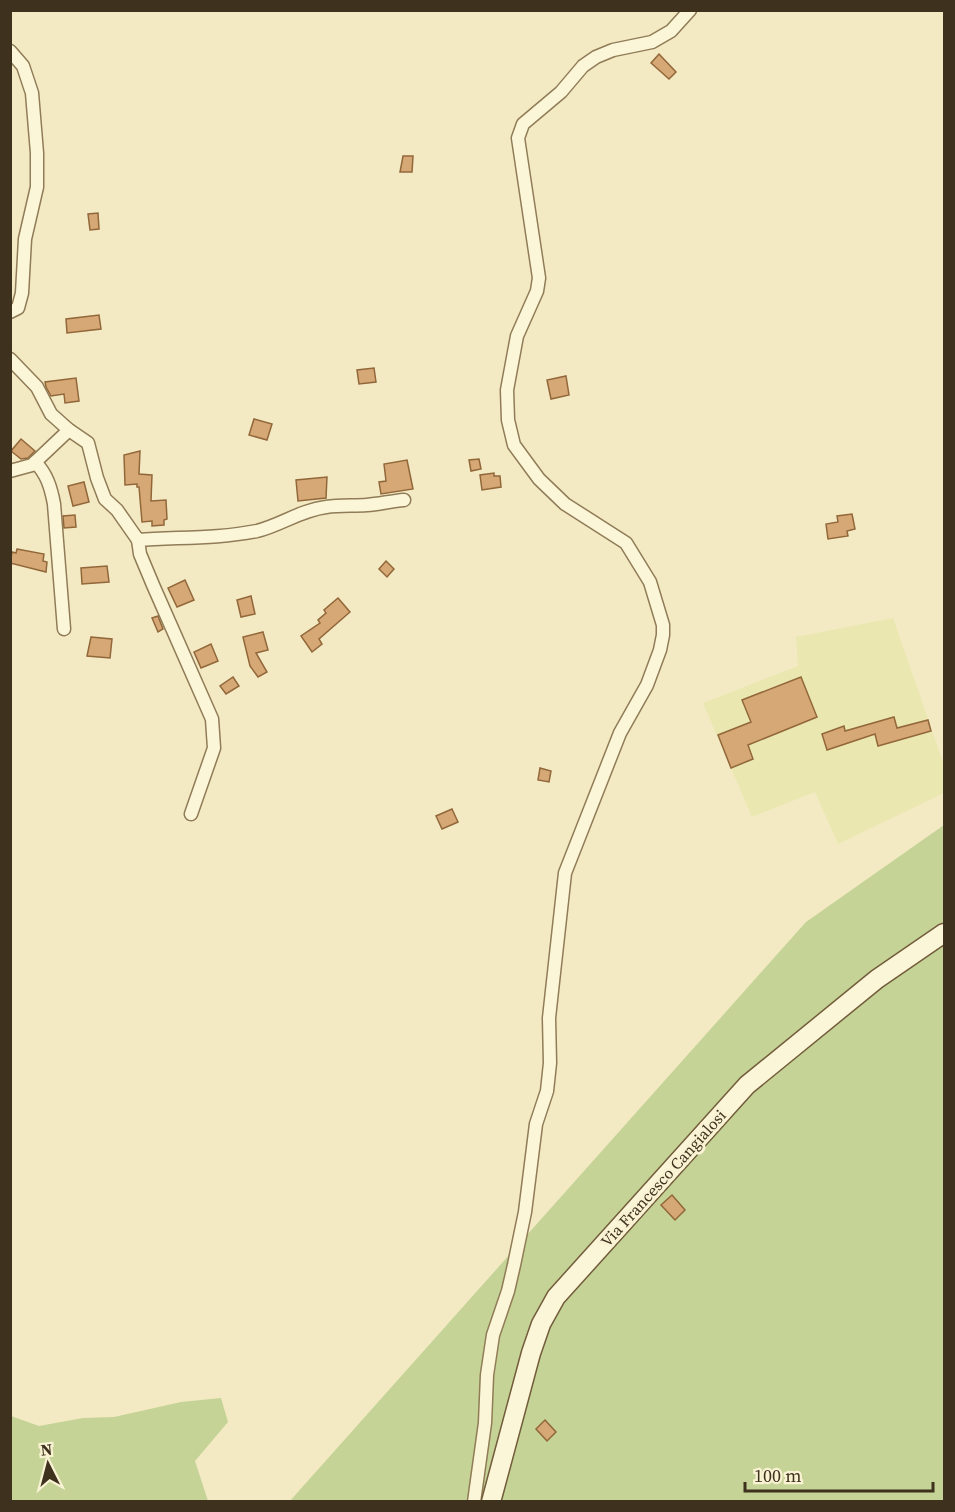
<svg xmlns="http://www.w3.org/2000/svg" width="955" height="1512" viewBox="0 0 955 1512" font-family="'Source Serif 4',serif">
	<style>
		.farmland { fill: #eae7b0 }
		.green { fill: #c5d396 }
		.building { fill: #d5a875; stroke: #92673a; stroke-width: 1.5 }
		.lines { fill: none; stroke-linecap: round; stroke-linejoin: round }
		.street-casing { stroke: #907c57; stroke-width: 15 }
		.secondary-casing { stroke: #725c3b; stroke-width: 21 }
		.street { stroke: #fcf6d8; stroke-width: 12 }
		.secondary { stroke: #fcf6d8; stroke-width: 18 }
		.labels { text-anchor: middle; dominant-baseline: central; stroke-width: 6; stroke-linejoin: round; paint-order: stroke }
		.street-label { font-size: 16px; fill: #3e311d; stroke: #f9f3d4 }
	</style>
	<rect width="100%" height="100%" fill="#f3eac4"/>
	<!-- farmland -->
	<polygon class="farmland" points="893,618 944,765 944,793 838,844 815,792 752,817 703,703 798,666 796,637"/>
	<!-- green -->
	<g class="green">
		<polygon points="944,825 944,1501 289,1502 806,922"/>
		<polygon points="221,1398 228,1422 195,1461 208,1501 11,1501 11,1416 39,1426 83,1418 114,1417 181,1402"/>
	</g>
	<!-- building -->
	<g class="building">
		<polygon points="659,54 676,72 669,79 651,63"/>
		<polygon points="403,156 413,156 412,172 400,172"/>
		<polygon points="98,213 99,229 90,230 88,214"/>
		<polygon points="99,315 101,329 67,333 66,319"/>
		<polygon points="374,368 376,382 359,384 357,370"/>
		<polygon points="566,376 569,395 551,399 547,380"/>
		<polygon points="76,378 79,401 65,403 64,394 51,396 46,387 45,382"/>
		<polygon points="254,419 272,424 267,440 249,435"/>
		<polygon points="21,439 35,451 28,458 21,459 11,451"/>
		<polygon points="140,451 139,474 152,475 151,501 166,500 167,519 164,520 164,525 152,526 152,521 142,522 139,487 137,487 137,484 125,485 124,455"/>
		<polygon points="479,459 481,469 471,471 469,460"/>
		<polygon points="407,460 413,489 381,494 379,482 386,481 384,464"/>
		<polygon points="494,473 494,476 500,476 501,487 482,490 480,475"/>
		<polygon points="327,477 326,498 298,501 296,480"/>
		<polygon points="84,482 89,502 73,506 68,486"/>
		<polygon points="852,514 855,529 847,531 848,536 828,539 826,524 838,522 837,516"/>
		<polygon points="75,515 76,527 64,528 63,516"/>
		<polygon points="17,549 44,554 43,561 47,562 46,572 10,563 12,552 16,553"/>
		<polygon points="386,561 394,569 387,577 379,569"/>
		<polygon points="107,566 109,582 82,584 81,568"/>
		<polygon points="185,580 194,600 177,607 168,588"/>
		<polygon points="251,596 255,614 241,617 237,600"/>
		<polygon points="338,598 350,612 319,639 322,644 312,652 301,636 320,623 318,620 326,613 324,610"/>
		<polygon points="158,616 163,629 158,632 152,618"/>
		<polygon points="263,632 268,650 256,653 267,672 258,677 250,666 243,637"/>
		<polygon points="91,637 112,639 110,658 87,656"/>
		<polygon points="211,644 218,661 201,668 194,652"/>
		<polygon points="233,677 239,686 226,694 220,686"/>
		<polygon points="801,677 817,717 748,745 753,759 731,768 718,735 751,722 742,700"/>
		<polygon points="894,717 897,728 928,720 931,731 878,746 875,734 827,750 822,734 844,726 845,731"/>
		<polygon points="540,768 551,771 549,782 538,780"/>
		<polygon points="452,809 458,822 442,829 436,816"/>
		<polygon points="672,1195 685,1210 675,1220 661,1205"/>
		<polygon points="545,1420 556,1432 547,1441 536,1429"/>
	</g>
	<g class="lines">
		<defs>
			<g id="street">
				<polyline points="10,51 23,66 32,93 37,153 37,187 25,239 22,293 18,308 10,312"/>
				<path d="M10 359 37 387 51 414 69 430 88 443 97 478 105 499 117 510 138 540C177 537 217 539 257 531 281 525 301 510 326 507 340 505 354 506 367 505 379 504 392 501 404 500"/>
				<path d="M35 462C47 474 51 488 54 504L64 629"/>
				<polyline points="10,471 32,465 69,430"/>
				<polyline points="138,540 140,554 153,585 212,719 214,748 191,814"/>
				<polyline points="474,1502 485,1423 487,1375 493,1335 508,1291 514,1265 525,1212 536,1124 547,1091 550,1063 549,1018 565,873 620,733 647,685 660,650 663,635 663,625 650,582 626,543 565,504 539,479 514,445 508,420 507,390 517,336 537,291 539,278 518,138 523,124 561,92 583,66 596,57 613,50 652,42 671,31 690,10"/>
			</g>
			<polyline id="secondary" points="491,1502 531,1353 541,1324 556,1297 747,1085 877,979 944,933"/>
		</defs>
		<!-- street casing -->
		<use href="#street" class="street-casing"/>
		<!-- secondary casing -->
		<use href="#secondary" class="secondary-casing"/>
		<!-- street -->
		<use href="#street" class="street"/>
		<!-- secondary -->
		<use href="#secondary" class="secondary"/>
	</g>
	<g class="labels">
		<!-- street labels -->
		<g class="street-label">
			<text transform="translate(663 1178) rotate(-48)">Via Francesco Cangialosi</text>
		</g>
	</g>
	<!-- border -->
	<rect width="955" height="1512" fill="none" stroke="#3e311d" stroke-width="24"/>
	<!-- north arrow -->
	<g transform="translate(48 1464) rotate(354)" stroke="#f9f3d4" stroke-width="4.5" paint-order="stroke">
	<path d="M0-4.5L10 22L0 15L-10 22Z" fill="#3e311d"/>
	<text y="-9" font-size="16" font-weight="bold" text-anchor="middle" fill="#3e311d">N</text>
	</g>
	<!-- scale -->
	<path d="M745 1482v9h188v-9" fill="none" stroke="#3e311d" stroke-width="3"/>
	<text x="754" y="1482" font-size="18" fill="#3e311d" stroke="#f9f3d4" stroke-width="4.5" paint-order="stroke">100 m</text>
</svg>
